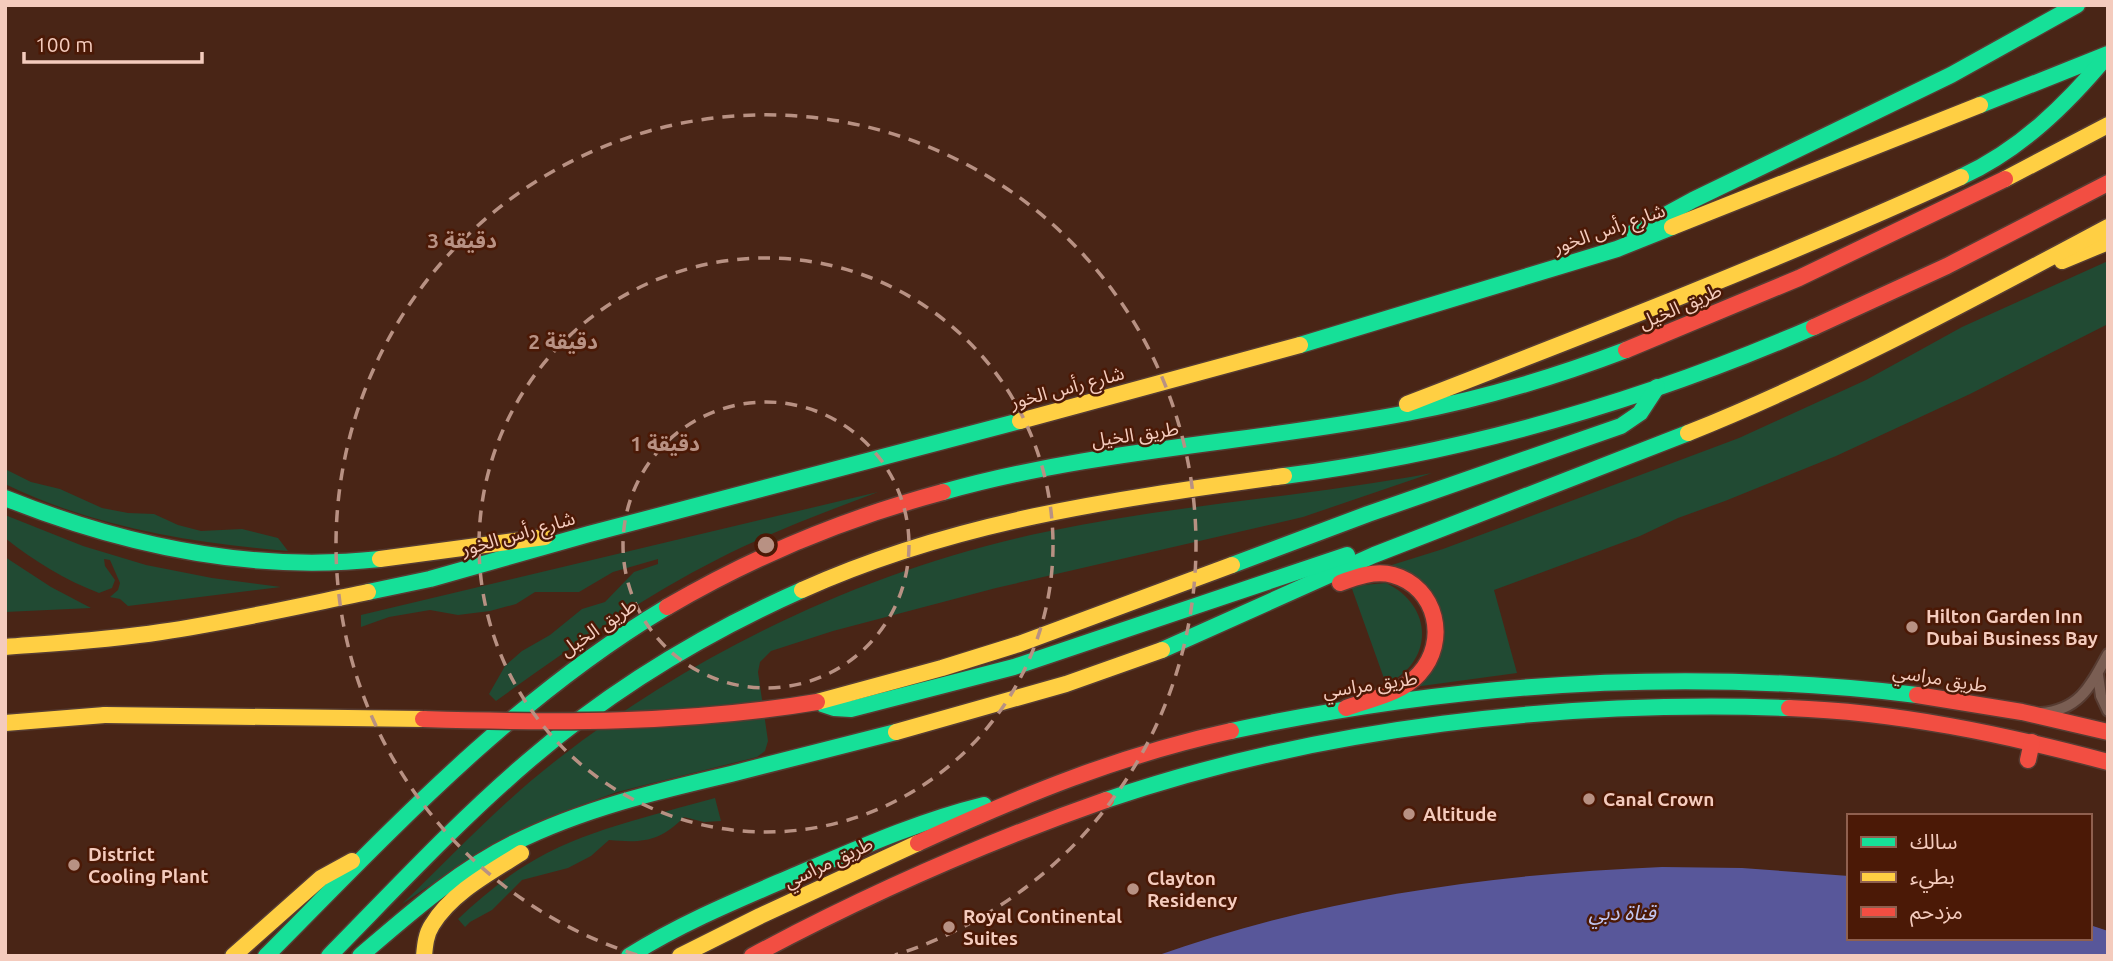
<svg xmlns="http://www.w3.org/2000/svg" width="2113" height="961" viewBox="0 0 2113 961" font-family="Ubuntu,'Noto Sans Arabic',sans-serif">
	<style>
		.green { fill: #214a33 }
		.water { fill: #58579a }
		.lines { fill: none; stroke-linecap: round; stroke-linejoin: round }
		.street-casing { stroke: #573c32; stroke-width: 14 }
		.fast-casing { stroke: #573c32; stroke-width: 19 }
		.slow-casing { stroke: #573c32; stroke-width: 19 }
		.jam-casing { stroke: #573c32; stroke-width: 19 }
		.street { stroke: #7a5e53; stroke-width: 10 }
		.fast { stroke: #16e098; stroke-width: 16 }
		.slow { stroke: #ffcf43; stroke-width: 16 }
		.jam { stroke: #f24e42; stroke-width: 16 }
		.slow-bridge-casing { stroke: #573c32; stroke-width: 19; stroke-linecap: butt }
		.jam-bridge-casing { stroke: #573c32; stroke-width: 19; stroke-linecap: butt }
		.slow-bridge { stroke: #ffcf43; stroke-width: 16 }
		.jam-bridge { stroke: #f24e42; stroke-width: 16 }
		.ring { fill: none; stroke: #b89183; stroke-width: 3.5; stroke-dasharray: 12 9 }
		.poi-dot { fill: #b89183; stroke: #4b1906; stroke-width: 2.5 }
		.labels { text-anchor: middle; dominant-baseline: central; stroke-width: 5; stroke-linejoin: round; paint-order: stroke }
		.street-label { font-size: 19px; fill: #f4cbbd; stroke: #4b1906 }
		.poi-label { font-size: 19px; font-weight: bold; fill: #f4cbbd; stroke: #4b1906; text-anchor: start }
		.water-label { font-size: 21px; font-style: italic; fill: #c2c6f0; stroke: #4b1906 }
		.centre { fill: #b89183; stroke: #4b1906; stroke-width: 3.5 }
		.ring-label { font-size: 21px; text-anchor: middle; font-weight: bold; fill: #b89183; stroke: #4b1906; stroke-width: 5; stroke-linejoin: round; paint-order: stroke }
	</style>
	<rect width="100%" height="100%" fill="#492516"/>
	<!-- green -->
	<g class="green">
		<polygon points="2108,261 2108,324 1970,394 1836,456 1725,501 1678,518 1640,536 1494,590 1517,673 1414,687 1442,614 1379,569 1443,549 1739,438 1866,380 1962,327"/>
		<path d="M5 469 31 482 60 489 102 508 128 513 154 514 178 525 201 531 242 529 278 538 288 551C192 543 93 527 5 484Z"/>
		<path d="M1432 473 1303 517 996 588 833 631 771 651 760 662 758 672 768 741 765 751 757 757 617 792 554 815 450 872 402 904C453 855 502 802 558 759 698 650 871 568 1045 532 1172 505 1304 497 1432 473Z"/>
		<path d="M878 492C825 512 771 532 720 558 641 598 568 649 496 701L489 694 505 666 522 651 550 635 582 609 605 602 634 572 658 564V559L613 572 579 592H535L516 604 490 611 458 615 430 610 389 617 361 627V615Z"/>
		<path d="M5 515 83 546 146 565 212 578 281 587 128 606 120 599 110 597 118 590 120 583 110 560 104 559 105 566 115 580 112 588 99 593C65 580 34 561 5 538Z"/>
		<polygon points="5,557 51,587 91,608 5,612"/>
		<path d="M1386 583C1434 606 1434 662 1386 684L1351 586Z"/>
		<path d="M715 798 721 821 704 822 684 817C660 842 642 843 609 840L591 856 568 868 522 880 492 910 470 922 465 927 458 919C479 899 502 880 526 865 582 830 652 816 715 798Z"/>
	</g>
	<!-- water -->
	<path class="water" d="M1662 867 1742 868 1849 876V938H2090V925L2108 931V956H1156C1318 898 1490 874 1662 867Z"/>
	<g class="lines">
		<defs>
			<g id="street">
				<polyline points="2098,675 2101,696 2108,711"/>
				<path d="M2041 713C2080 710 2091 685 2108 654"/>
			</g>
			<g id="fast">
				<polyline points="1980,105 2108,54"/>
				<path d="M1961 177C2020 150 2066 105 2107 56"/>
				<polyline points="1634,232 1693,200 1951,75 2077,5"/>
				<polyline points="1300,345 1617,249 1672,227"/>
				<path d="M1284 476C1467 452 1644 401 1814 327"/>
				<path d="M943 492C1095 449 1253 443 1407 413 1482 399 1555 377 1626 350"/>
				<path d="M5 498C125 546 251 573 380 559"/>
				<polyline points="1232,565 1368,514 1621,426 1640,413 1657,387"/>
				<polyline points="368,592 430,579 589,534 1020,421"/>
				<polyline points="1162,650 1374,555 1688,433"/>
				<polyline points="822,704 834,708 851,709 1014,667 1347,555"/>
				<path d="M1231 731C1459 682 1685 667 1917 695"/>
				<path d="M1106 800C1320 727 1563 700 1789 708"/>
				<path d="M266 956C392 829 513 699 667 607"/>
				<path d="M329 956C394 890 457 822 527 762 609 691 703 634 802 590"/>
				<path d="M360 956C408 915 457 871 514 843 582 809 658 791 731 774 787 760 842 746 896 732"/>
				<path d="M629 956C683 922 740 899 798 874 859 848 919 821 984 805"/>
			</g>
			<g id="slow">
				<polyline points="2005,179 2108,125"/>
				<polyline points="1672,227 1980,105"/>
				<polyline points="2062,261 2108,242"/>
				<path d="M1407 404C1593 332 1779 260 1961 177"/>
				<polyline points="1020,421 1300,345"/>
				<path d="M1688 433C1833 375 1971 300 2108 227"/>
				<polyline points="380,559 545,537"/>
				<path d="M802 590C957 520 1117 499 1284 476"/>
				<path d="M5 647C57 643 109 640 161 632 230 622 299 606 368 592"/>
				<polyline points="817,702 942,668 1019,644 1232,565"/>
				<polyline points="5,723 105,715"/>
				<polyline points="896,732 1066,684 1162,650"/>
				<polyline points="233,956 321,878 352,861"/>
				<path d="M424 956C425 945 426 934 432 925 451 893 491 872 521 853"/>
				<polyline points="680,956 760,916 918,843"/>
			</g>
			<g id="jam">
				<polyline points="1814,327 1947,266 2108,183"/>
				<polyline points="1626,350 1799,278 2005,179"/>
				<path d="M1340 583C1356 577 1375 570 1393 575 1437 587 1449 642 1419 674 1401 694 1370 699 1346 708"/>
				<path d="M667 607C754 556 846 518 943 492"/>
				<polyline points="1917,695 2022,712 2108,732"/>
				<path d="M1789 708C1898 712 2003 734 2108 762"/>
				<polyline points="2028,760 2032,742"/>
				<path d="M918 843C1021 796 1120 755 1231 731"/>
				<path d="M752 956C866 895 983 843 1106 800"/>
			</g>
		</defs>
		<!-- street casing -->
		<use href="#street" class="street-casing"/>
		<!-- fast casing -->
		<use href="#fast" class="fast-casing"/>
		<!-- slow casing -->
		<use href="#slow" class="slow-casing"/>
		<!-- jam casing -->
		<use href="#jam" class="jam-casing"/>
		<!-- street -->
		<use href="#street" class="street"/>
		<!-- fast -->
		<use href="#fast" class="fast"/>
		<!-- slow -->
		<use href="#slow" class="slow"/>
		<!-- jam -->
		<use href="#jam" class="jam"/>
		<defs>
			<polyline id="slow-bridge" points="105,715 423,719"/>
			<path id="jam-bridge" d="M423 719C556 723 686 724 817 702"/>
		</defs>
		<!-- slow-bridge casing -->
		<use href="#slow-bridge" class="slow-bridge-casing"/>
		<!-- jam-bridge casing -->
		<use href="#jam-bridge" class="jam-bridge-casing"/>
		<!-- slow-bridge -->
		<use href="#slow-bridge" class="slow-bridge"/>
		<!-- jam-bridge -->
		<use href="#jam-bridge" class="jam-bridge"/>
	</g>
	<!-- distance rings -->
	<g class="ring">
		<circle cx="766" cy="545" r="143"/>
		<circle cx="766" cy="545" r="287"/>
		<path d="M637 955A430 430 0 1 1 895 955"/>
	</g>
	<!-- markers -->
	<g class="poi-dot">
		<circle cx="1912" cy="627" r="7"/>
		<circle cx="1589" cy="799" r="7"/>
		<circle cx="1409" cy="814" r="7"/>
		<circle cx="74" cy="865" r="7"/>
		<circle cx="1133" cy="889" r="7"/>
		<circle cx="949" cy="927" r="7"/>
	</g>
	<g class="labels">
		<!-- street labels -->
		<g class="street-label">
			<text transform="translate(1609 228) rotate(-19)">شارع رأس الخور</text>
			<text transform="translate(1680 306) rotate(-23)">طريق الخيل</text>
			<text transform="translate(1067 387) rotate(-15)">شارع رأس الخور</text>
			<text transform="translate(1135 434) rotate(-8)">طريق الخيل</text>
			<text transform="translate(518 533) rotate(-16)">شارع رأس الخور</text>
			<text transform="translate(598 627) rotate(-34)">طريق الخيل</text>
			<text transform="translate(1940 678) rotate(9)">طريق مراسي</text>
			<text transform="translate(1370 684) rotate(-8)">طريق مراسي</text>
			<text transform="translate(828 862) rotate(-25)">طريق مراسي</text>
		</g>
		<!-- poi labels -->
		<g class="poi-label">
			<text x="1926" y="616">Hilton Garden Inn<tspan x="1926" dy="22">Dubai Business Bay</tspan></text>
			<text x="1603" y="799">Canal Crown</text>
			<text x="1423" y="814">Altitude</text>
			<text x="88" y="854">District<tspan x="88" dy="22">Cooling Plant</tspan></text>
			<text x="1147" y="878">Clayton<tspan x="1147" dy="22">Residency</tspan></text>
			<text x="963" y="916">Royal Continental<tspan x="963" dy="22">Suites</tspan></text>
		</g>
		<!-- water labels -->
		<g class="water-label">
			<text x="1622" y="912">قناة دبي</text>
		</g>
	</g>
	<circle cx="766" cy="545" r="10" class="centre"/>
	<g class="ring-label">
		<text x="462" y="248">3 دقيقة</text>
		<text x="563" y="349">2 دقيقة</text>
		<text x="665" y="451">1 دقيقة</text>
	</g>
	<!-- border -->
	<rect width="2113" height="961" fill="none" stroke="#f4cbbd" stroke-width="14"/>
	<!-- legend -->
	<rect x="1847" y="814" width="245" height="126" fill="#4b1906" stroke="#8f604f" stroke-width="2"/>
	<rect x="1861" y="837" width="35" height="10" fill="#16e098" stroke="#8f604f" stroke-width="2"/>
	<text x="1910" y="849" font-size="21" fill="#f4cbbd">سالك</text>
	<rect x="1861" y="872" width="35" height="10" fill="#ffcf43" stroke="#8f604f" stroke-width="2"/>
	<text x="1910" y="884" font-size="21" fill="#f4cbbd">بطيء</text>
	<rect x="1861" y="907" width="35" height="10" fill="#f24e42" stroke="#8f604f" stroke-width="2"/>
	<text x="1910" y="919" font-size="21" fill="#f4cbbd">مزدحم</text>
	<!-- scale -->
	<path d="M24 52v10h178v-10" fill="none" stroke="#f4cbbd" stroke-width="3.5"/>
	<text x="35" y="52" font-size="21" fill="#f4cbbd" stroke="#4b1906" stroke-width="5" paint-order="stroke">100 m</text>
</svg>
